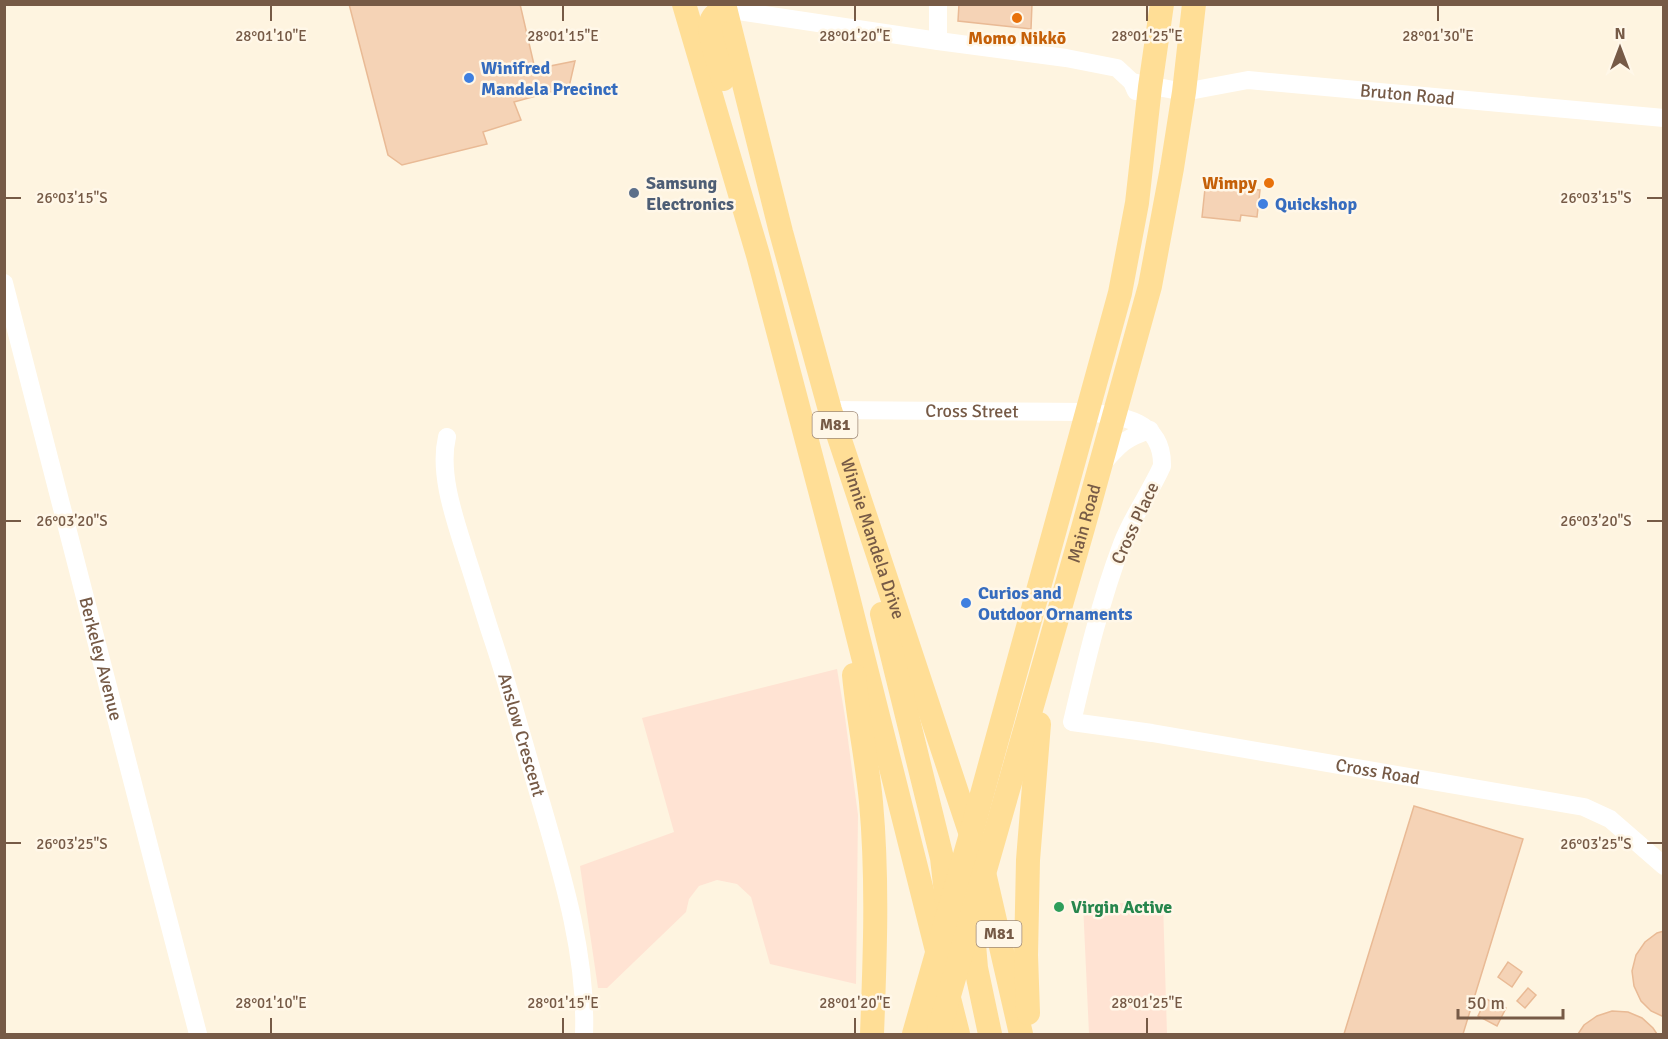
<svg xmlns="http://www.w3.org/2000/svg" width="1668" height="1039" viewBox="0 0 1668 1039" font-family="Signika,sans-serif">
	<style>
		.commercial { fill: #ffe3d3 }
		.building { fill: #f5d3b6; stroke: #e9ba95; stroke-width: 1.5 }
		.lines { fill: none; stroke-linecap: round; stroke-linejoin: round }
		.minor { stroke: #fff; stroke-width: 18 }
		.major { stroke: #ffde96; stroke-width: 24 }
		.ticks { fill: none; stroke: #765a46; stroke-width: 2 }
		.food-dot { fill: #e8710a; stroke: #fff7e8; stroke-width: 2 }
		.shop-dot { fill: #3f7fe0; stroke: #fff7e8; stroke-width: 2 }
		.service-dot { fill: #5c6f8a; stroke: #fff7e8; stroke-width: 2 }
		.leisure-dot { fill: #2e9e5b; stroke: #fff7e8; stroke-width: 2 }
		.labels { text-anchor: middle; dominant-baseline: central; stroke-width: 5; stroke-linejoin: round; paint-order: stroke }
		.shield { fill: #fff7e8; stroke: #9f8977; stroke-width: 1.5 }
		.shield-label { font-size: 16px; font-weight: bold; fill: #765a46 }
		.food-label { font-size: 18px; font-weight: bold; fill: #c56008; stroke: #fff7e8 }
		.shop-label { font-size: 18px; font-weight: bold; fill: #366cbe; stroke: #fff7e8; text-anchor: start }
		.street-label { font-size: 18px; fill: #765a46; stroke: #fff7e8 }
		.service-label { font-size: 18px; font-weight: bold; fill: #4e5e75; stroke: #fff7e8; text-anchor: start }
		.leisure-label { font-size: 18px; font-weight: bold; fill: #27864d; stroke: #fff7e8; text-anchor: start }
		.ticks-label { font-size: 15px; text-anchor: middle; fill: #765a46; stroke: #fff7e8; stroke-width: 5; stroke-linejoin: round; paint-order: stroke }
	</style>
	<rect width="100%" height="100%" fill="#fef4e0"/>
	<!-- commercial -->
	<g class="commercial">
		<polygon points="837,669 845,717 858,815 856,984 770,964 751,897 737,884 717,880 699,886 689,899 686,912 607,988 598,988 580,866 674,832 642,718"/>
		<polygon points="1163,902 1167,1034 1089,1034 1083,904"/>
	</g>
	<!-- building -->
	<g class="building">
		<polygon points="349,4 520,4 535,69 575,61 569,87 514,102 521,120 483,132 487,144 402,165 388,155"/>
		<polygon points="959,4 1032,4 1031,29 958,21"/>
		<polygon points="1206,179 1243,182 1242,188 1260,190 1257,217 1241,215 1240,221 1202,217"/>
		<polygon points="1414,806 1523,839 1463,1034 1344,1034"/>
		<polygon points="1664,931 1664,1017 1651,1011 1641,1001 1634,986 1632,971 1636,955 1645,942 1657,933"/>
		<polygon points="1508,962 1522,972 1512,987 1498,977"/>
		<polygon points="1528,988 1536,995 1525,1008 1517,1001"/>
		<polygon points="1486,999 1506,1008 1497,1026 1478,1016"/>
		<polygon points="1612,1011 1628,1012 1642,1018 1653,1028 1657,1034 1578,1034 1584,1025 1597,1016"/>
	</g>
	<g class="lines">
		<!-- minor -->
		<g class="minor">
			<polyline points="938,4 938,41"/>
			<polyline points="725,9 938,41 1066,58 1117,68 1132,82 1136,91"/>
			<path id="s1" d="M1132 82 1184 92 1248 80 1664 118"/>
			<path id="s2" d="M4 283 156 873 198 1034"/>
			<path id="s3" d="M830 410 1086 412C1122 416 1163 420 1162 466 1150 493 1132 517 1122 544 1100 602 1086 662 1072 722L1152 733 1584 807 1610 819 1664 866"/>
			<path id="s4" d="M447 437C438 475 456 522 467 558 476 585 484 613 493 640 511 694 525 748 541 802 563 877 587 956 584 1034"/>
			<path d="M1103 463C1120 444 1125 438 1150 430"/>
		</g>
		<!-- major -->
		<g class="major">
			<polyline points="684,4 758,255 846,589 958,1034"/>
			<path id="s5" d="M724 4 781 232 830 410 985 877 1021 1034"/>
			<path d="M723 79C720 67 707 32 711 22 713 15 719 12 725 9"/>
			<polyline points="882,614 942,858 947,902"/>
			<path d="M854 675C858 718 867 759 871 802 878 879 875 957 872 1034"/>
			<polyline points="973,933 976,968 990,1034"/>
			<polyline points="1028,1013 1026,955 1028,860 1039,724"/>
			<polyline points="914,1034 971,834 1120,293 1137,203 1150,87 1162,4"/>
			<path id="s6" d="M938 1034 1083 528 1150 286 1172 168 1184 92 1194 4"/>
		</g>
	</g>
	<!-- ticks -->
	<path class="ticks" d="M271 6V21M563 6V21M855 6V21M1147 6V21M1438 6V21M6 198H21M1647 198H1662M6 521H21M1647 521H1662M6 843H21M1647 843H1662M271 1018V1033M563 1018V1033M855 1018V1033M1147 1018V1033"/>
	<!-- markers -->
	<g class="food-dot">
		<circle cx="1017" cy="18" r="6"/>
		<circle cx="1269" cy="183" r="6"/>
	</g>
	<g class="shop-dot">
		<circle cx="469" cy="78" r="6"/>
		<circle cx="1263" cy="204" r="6"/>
		<circle cx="966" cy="603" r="6"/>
	</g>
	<circle class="service-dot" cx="634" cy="193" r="6"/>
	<circle class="leisure-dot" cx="1059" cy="907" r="6"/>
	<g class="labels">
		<!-- shield labels -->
		<g class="shield">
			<rect x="812.5" y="412" width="45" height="26" rx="4.5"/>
			<rect x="976.5" y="921" width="45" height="26" rx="4.5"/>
		</g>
		<g class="shield-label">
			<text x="835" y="425">M81</text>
			<text x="999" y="934">M81</text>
		</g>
		<!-- food labels -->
		<g class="food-label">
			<text x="1017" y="38">Momo Nikkō</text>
			<text x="1257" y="183" text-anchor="end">Wimpy</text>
		</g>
		<!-- shop labels -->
		<g class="shop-label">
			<text x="481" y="68">Winifred<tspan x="481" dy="21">Mandela Precinct</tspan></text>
			<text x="1275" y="204">Quickshop</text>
			<text x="978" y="593">Curios and<tspan x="978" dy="21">Outdoor Ornaments</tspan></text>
		</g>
		<!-- street labels -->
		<g class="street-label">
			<text stroke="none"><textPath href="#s1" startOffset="278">Bruton Road</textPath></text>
			<text stroke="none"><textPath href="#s3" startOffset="142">Cross Street</textPath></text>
			<text stroke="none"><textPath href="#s6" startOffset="531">Main Road</textPath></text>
			<text transform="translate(1135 523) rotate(-65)">Cross Place</text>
			<text stroke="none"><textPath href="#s5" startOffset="555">Winnie Mandela Drive</textPath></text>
			<text stroke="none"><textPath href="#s2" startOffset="388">Berkeley Avenue</textPath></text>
			<text stroke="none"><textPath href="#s4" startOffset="309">Anslow Crescent</textPath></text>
			<text stroke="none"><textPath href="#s3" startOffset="944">Cross Road</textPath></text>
		</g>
		<!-- service labels -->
		<g class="service-label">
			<text x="646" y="183">Samsung<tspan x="646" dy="21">Electronics</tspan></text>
		</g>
		<!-- leisure labels -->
		<g class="leisure-label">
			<text x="1071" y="907">Virgin Active</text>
		</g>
	</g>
	<g class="ticks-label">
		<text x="271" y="41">28°01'10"E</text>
		<text x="563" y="41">28°01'15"E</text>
		<text x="855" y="41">28°01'20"E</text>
		<text x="1147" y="41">28°01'25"E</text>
		<text x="1438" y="41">28°01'30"E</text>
		<text x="72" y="203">26°03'15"S</text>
		<text x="1596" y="203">26°03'15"S</text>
		<text x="72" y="526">26°03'20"S</text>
		<text x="1596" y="526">26°03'20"S</text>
		<text x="72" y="849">26°03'25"S</text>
		<text x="1596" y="849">26°03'25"S</text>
		<text x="271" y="1008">28°01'10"E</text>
		<text x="563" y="1008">28°01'15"E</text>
		<text x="855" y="1008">28°01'20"E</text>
		<text x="1147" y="1008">28°01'25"E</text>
	</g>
	<!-- border -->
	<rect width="1668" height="1039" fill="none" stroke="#765a46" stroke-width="12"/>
	<!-- north arrow -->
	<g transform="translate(1620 48)" stroke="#fff7e8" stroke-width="4.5" paint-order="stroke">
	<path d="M0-4.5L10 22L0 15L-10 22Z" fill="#765a46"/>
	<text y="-9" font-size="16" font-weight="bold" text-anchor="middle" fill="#765a46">N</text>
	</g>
	<!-- scale -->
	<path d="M1458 1009v9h105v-9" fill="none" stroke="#765a46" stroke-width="3"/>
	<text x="1467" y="1009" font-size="18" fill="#765a46" stroke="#fff7e8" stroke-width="4.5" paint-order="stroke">50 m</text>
</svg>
